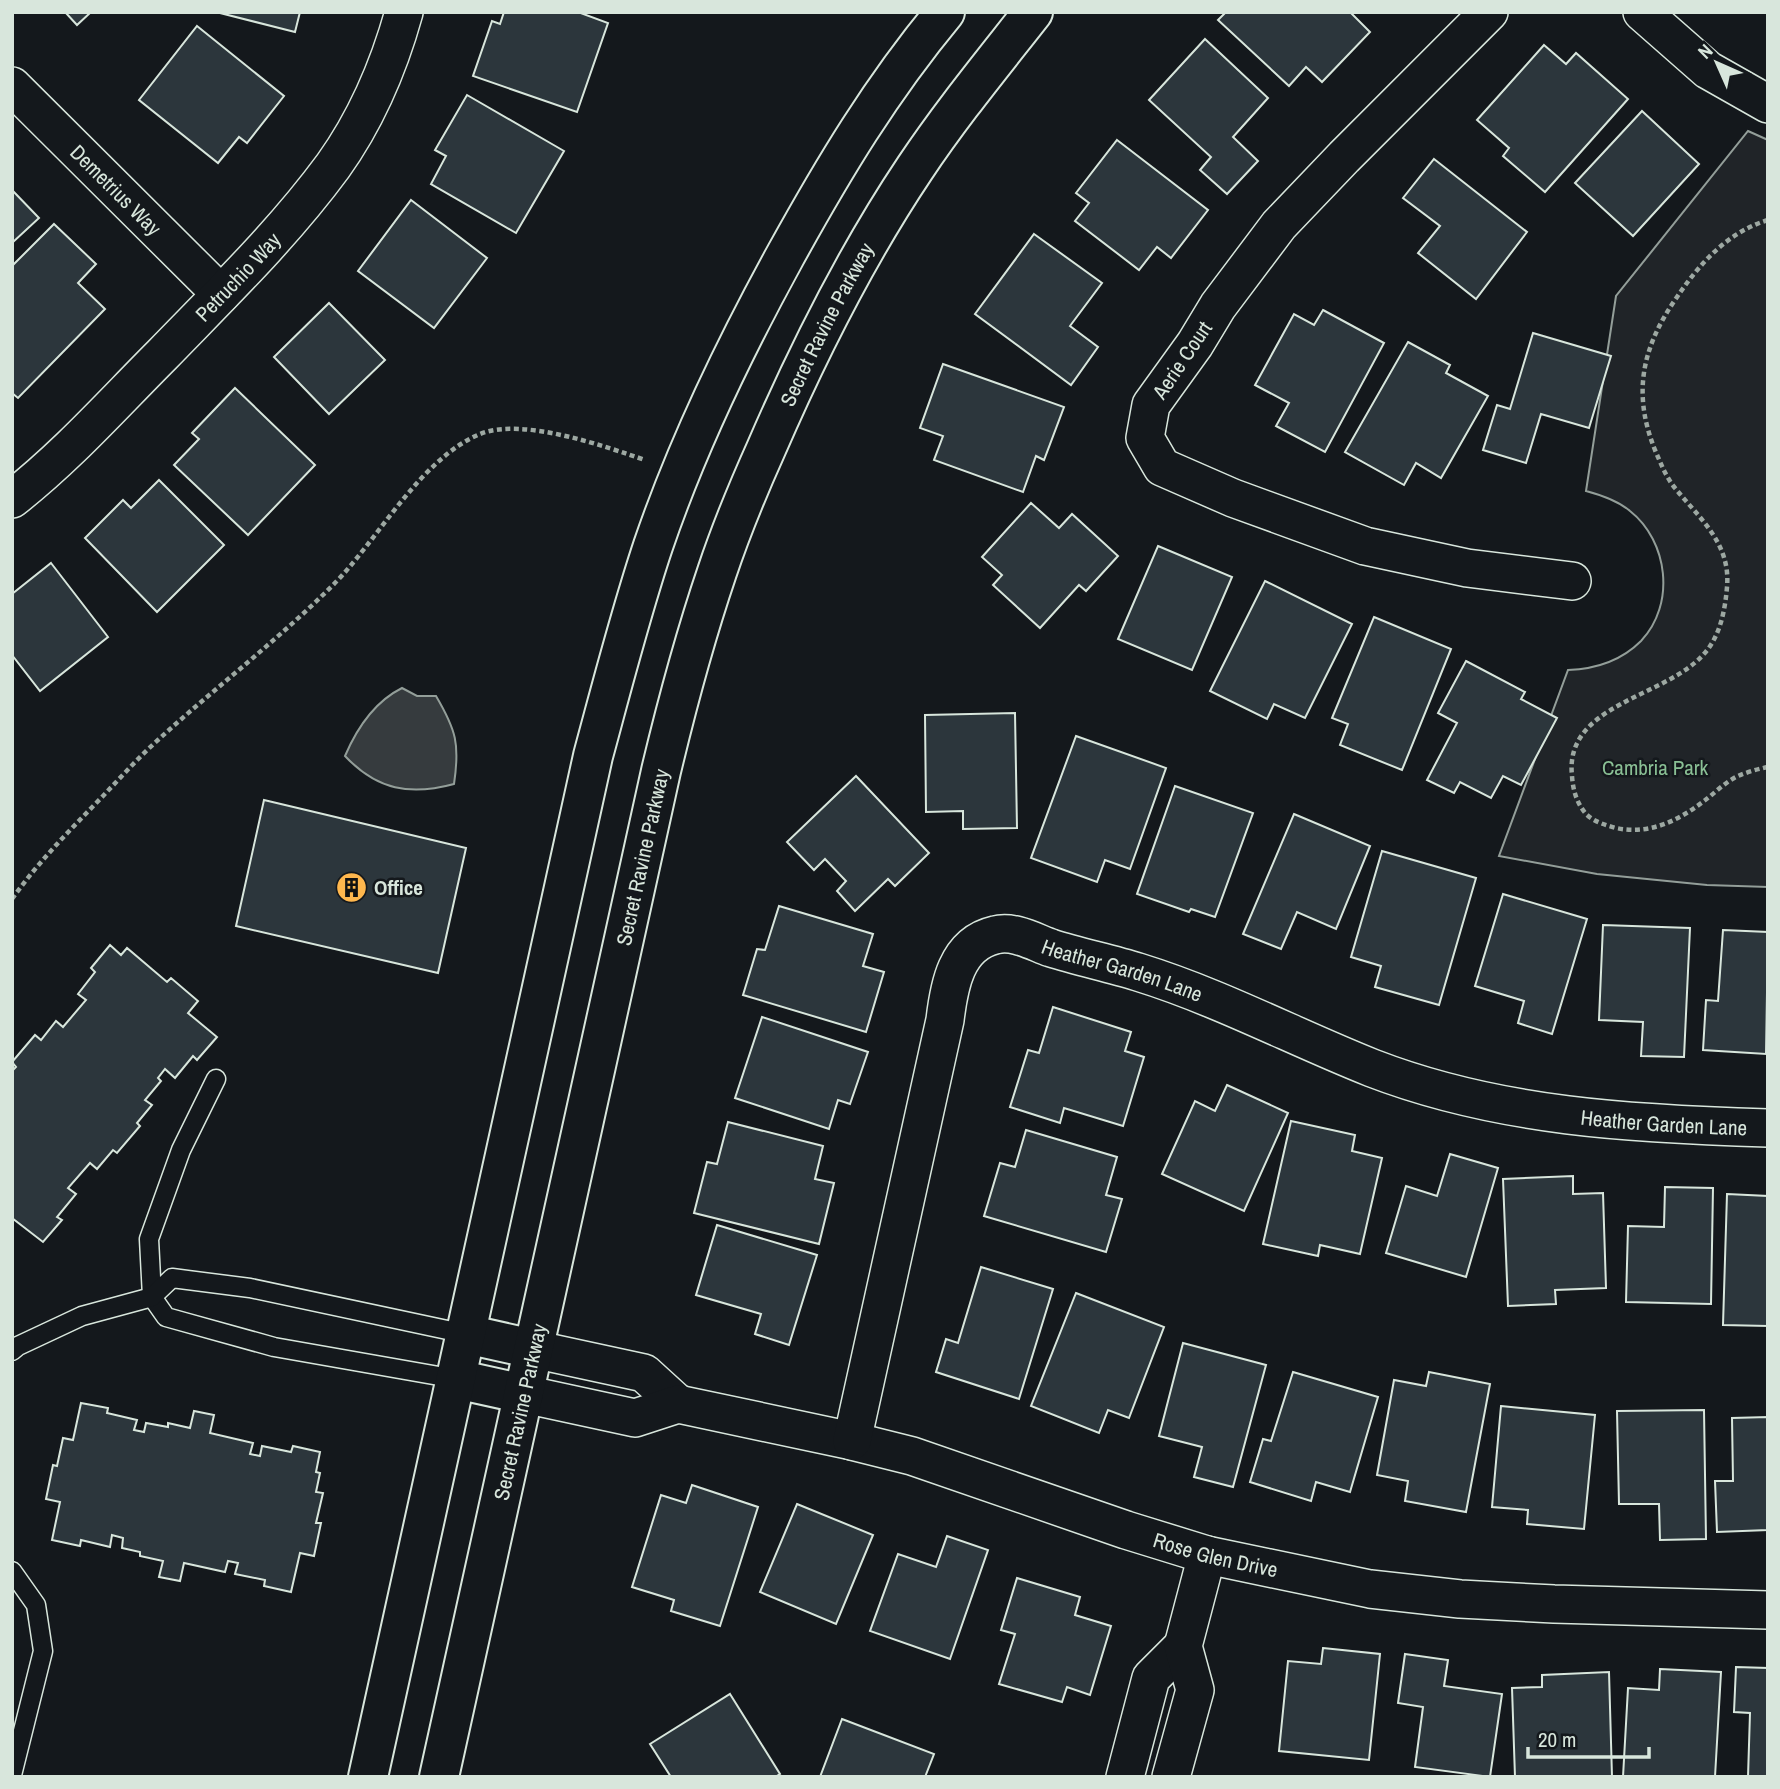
<svg xmlns="http://www.w3.org/2000/svg" width="1780" height="1789" viewBox="0 0 1780 1789" font-family="'Archivo Narrow',sans-serif">
	<style>
		.green { fill: #202428; stroke: #939e99; stroke-width: 2 }
		.water { fill: #363b3e; stroke: #939e99; stroke-width: 2 }
		.building { fill: #2c363c; stroke: #d8e6dc; stroke-width: 2 }
		.lines { fill: none; stroke-linecap: round; stroke-linejoin: round }
		.service-casing { stroke: #d8e6dc; stroke-width: 21 }
		.minor-casing { stroke: #d8e6dc; stroke-width: 40 }
		.secondary-casing { stroke: #d8e6dc; stroke-width: 42 }
		.path { stroke: #9da8a2; stroke-width: 4.5; stroke-dasharray: 5 3.5; stroke-linecap: butt }
		.service { stroke: #14181c; stroke-width: 18 }
		.minor { stroke: #14181c; stroke-width: 37 }
		.secondary { stroke: #14181c; stroke-width: 38 }
		.labels { text-anchor: middle; dominant-baseline: central; stroke-width: 5; stroke-linejoin: round; paint-order: stroke }
		.street-label { font-size: 21px; fill: #d8e6dc; stroke: #14181c }
		.park-label { font-size: 21px; fill: #8ac095; stroke: #14181c }
		.poi-label { font-size: 21px; font-weight: bold; fill: #d8e6dc; stroke: #14181c; text-anchor: start }
	</style>
	<rect width="100%" height="100%" fill="#14181c"/>
	<!-- green -->
	<path class="green" d="M1748 131 1768 140V887L1707 885 1597 874 1499 856 1568 670C1596 669 1621 661 1641 641 1676 604 1668 541 1630 511 1617 500 1601 495 1586 491L1616 296Z"/>
	<!-- water -->
	<path class="water" d="M402 688 417 696H436C456 730 460 744 454 784 410 796 377 790 345 756 357 728 374 702 402 688Z"/>
	<!-- building -->
	<g class="building">
		<polygon points="65,12 91,12 77,25"/>
		<polygon points="216,12 300,12 295,32"/>
		<polygon points="504,12 578,12 608,23 577,112 473,76 492,21 500,24"/>
		<polygon points="1226,12 1350,12 1370,32 1322,82 1306,67 1289,86 1218,20"/>
		<polygon points="197,26 284,96 247,143 239,137 218,163 139,100"/>
		<polygon points="1205,39 1268,98 1233,137 1258,161 1227,194 1200,170 1211,157 1149,100"/>
		<polygon points="1544,45 1566,64 1576,53 1628,99 1545,192 1503,156 1509,148 1477,120"/>
		<polygon points="467,95 564,151 516,233 431,184 446,156 435,150"/>
		<polygon points="1642,111 1699,164 1633,236 1575,183"/>
		<polygon points="1117,140 1208,210 1171,258 1157,247 1139,270 1075,221 1089,203 1076,193"/>
		<polygon points="1434,159 1527,232 1476,299 1418,253 1440,226 1403,198"/>
		<polygon points="12,190 39,218 12,243"/>
		<polygon points="411,200 487,258 434,328 358,271"/>
		<polygon points="54,224 96,264 78,283 105,309 18,398 12,393 12,266"/>
		<polygon points="1034,234 1102,283 1070,326 1098,347 1071,385 975,314"/>
		<polygon points="329,303 385,360 329,414 274,357"/>
		<polygon points="1323,310 1384,343 1325,452 1276,426 1289,403 1255,385 1294,314 1314,325"/>
		<polygon points="1533,333 1611,356 1589,428 1541,414 1526,463 1483,450 1497,405 1510,409"/>
		<polygon points="1408,342 1450,365 1446,373 1488,396 1441,478 1416,463 1404,485 1345,452"/>
		<polygon points="943,364 1064,407 1044,460 1036,456 1023,492 934,460 943,436 920,428"/>
		<polygon points="235,388 315,465 248,535 174,465 199,439 192,433"/>
		<polygon points="159,480 224,545 157,612 85,538 123,500 131,508"/>
		<polygon points="1031,503 1059,528 1072,514 1118,556 1086,591 1079,585 1040,628 993,585 1002,575 982,557"/>
		<polygon points="1158,546 1232,577 1192,670 1118,639"/>
		<polygon points="51,563 108,637 40,691 12,655 12,594"/>
		<polygon points="1265,581 1352,624 1305,718 1274,704 1267,719 1210,691"/>
		<polygon points="1374,617 1451,649 1402,770 1340,745 1348,724 1332,718"/>
		<polygon points="1466,661 1525,692 1521,699 1557,718 1521,785 1503,776 1491,798 1460,782 1454,793 1427,780 1457,723 1438,713"/>
		<polygon points="1015,713 1017,828 963,829 963,811 926,812 925,715"/>
		<polygon points="1076,736 1166,768 1130,869 1105,860 1097,882 1031,858"/>
		<polygon points="856,776 929,853 895,886 888,879 855,911 837,891 846,881 825,859 814,870 787,842"/>
		<polygon points="1175,786 1253,813 1215,917 1191,909 1189,912 1137,894"/>
		<polygon points="264,800 466,848 438,973 236,926"/>
		<polygon points="1294,814 1370,846 1336,929 1297,912 1281,949 1243,934"/>
		<polygon points="1382,851 1476,878 1439,1005 1375,987 1381,966 1351,957"/>
		<polygon points="1503,894 1587,919 1552,1034 1518,1023 1524,1001 1475,986"/>
		<polygon points="779,906 873,934 863,966 884,972 866,1032 743,995 757,949 765,950"/>
		<polygon points="1603,925 1690,928 1684,1057 1641,1056 1643,1022 1599,1020"/>
		<polygon points="1723,930 1768,932 1766,1054 1703,1050 1706,1000 1718,1001"/>
		<polygon points="110,945 121,955 127,948 167,982 171,978 198,1001 188,1013 217,1037 197,1060 193,1056 175,1078 165,1069 158,1078 161,1081 145,1100 152,1105 137,1123 140,1126 117,1153 113,1150 97,1169 90,1163 68,1188 76,1194 57,1217 62,1220 43,1242 12,1218 12,1071 16,1067 12,1062 35,1035 41,1040 56,1021 63,1027 86,1000 78,994 95,972 91,968"/>
		<polygon points="1053,1007 1131,1032 1125,1051 1144,1057 1123,1126 1064,1108 1060,1123 1010,1107 1028,1050 1039,1053"/>
		<polygon points="762,1017 868,1052 850,1104 838,1100 829,1129 735,1098"/>
		<polygon points="1227,1085 1288,1113 1244,1211 1162,1174 1195,1101 1215,1111"/>
		<polygon points="1291,1121 1355,1135 1352,1151 1382,1158 1360,1254 1320,1245 1318,1256 1263,1244"/>
		<polygon points="728,1122 823,1146 815,1179 834,1183 819,1244 694,1213 707,1162 717,1164"/>
		<polygon points="1026,1130 1117,1157 1106,1195 1122,1199 1106,1252 984,1216 1000,1163 1015,1167"/>
		<polygon points="1450,1154 1498,1168 1466,1277 1386,1253 1406,1186 1437,1196"/>
		<polygon points="1573,1176 1573,1194 1603,1193 1606,1288 1555,1290 1556,1304 1508,1306 1503,1179"/>
		<polygon points="1665,1187 1713,1188 1711,1304 1626,1302 1628,1226 1664,1227"/>
		<polygon points="1727,1194 1768,1196 1768,1326 1723,1325"/>
		<polygon points="717,1225 817,1255 789,1345 755,1334 761,1314 696,1295"/>
		<polygon points="981,1267 1053,1289 1019,1399 936,1372 946,1339 958,1343"/>
		<polygon points="1076,1293 1164,1327 1129,1418 1108,1410 1099,1433 1031,1406"/>
		<polygon points="1183,1343 1266,1365 1233,1487 1194,1477 1202,1447 1159,1436"/>
		<polygon points="1293,1372 1378,1397 1350,1492 1316,1482 1311,1501 1250,1482 1263,1439 1271,1441"/>
		<polygon points="1429,1372 1490,1384 1466,1512 1405,1501 1408,1481 1377,1475 1394,1380 1426,1386"/>
		<polygon points="81,1403 108,1408 107,1413 137,1420 134,1430 144,1432 146,1423 168,1427 168,1423 190,1428 194,1411 214,1415 210,1433 253,1443 250,1454 260,1456 262,1446 291,1452 293,1446 320,1452 316,1472 320,1473 316,1492 323,1493 316,1523 321,1523 314,1556 300,1553 291,1592 264,1586 265,1580 235,1574 238,1563 228,1561 225,1572 184,1563 180,1581 159,1577 163,1561 140,1556 140,1552 122,1548 123,1538 112,1535 110,1547 81,1540 80,1546 52,1540 60,1502 46,1499 53,1465 57,1466 63,1438 73,1440"/>
		<polygon points="1501,1406 1595,1415 1584,1529 1527,1524 1528,1510 1492,1507"/>
		<polygon points="1704,1410 1706,1539 1660,1540 1659,1504 1619,1504 1617,1411"/>
		<polygon points="1768,1417 1768,1530 1717,1532 1715,1481 1733,1481 1732,1418"/>
		<polygon points="692,1485 758,1507 720,1626 671,1611 674,1600 632,1587 661,1495 686,1503"/>
		<polygon points="797,1504 873,1535 836,1624 760,1592"/>
		<polygon points="947,1536 988,1550 950,1659 870,1631 898,1554 936,1567"/>
		<polygon points="1017,1578 1080,1597 1075,1615 1111,1626 1090,1695 1067,1687 1062,1702 999,1684 1015,1634 1001,1630"/>
		<polygon points="1323,1648 1380,1654 1369,1760 1279,1751 1288,1661 1321,1664"/>
		<polygon points="1405,1654 1448,1660 1444,1686 1502,1694 1490,1777 1415,1767 1423,1707 1398,1703"/>
		<polygon points="1736,1667 1768,1668 1768,1777 1748,1777 1750,1713 1734,1712"/>
		<polygon points="1660,1669 1721,1672 1715,1777 1623,1777 1628,1688 1659,1690"/>
		<polygon points="1609,1672 1612,1777 1515,1777 1512,1688 1542,1687 1542,1675"/>
		<polygon points="730,1694 780,1774 775,1777 671,1777 650,1744"/>
		<polygon points="842,1719 934,1754 925,1777 820,1777"/>
	</g>
	<g class="lines">
		<defs>
			<g id="service">
				<polyline points="216,1079 181,1150 149,1239 152,1297 166,1317 274,1347 456,1379"/>
				<polyline points="12,1351 18,1346 82,1316 152,1297 172,1278 250,1288 466,1334"/>
				<polyline points="12,1571 36,1605 43,1651 12,1775"/>
			</g>
			<g id="minor">
				<polyline points="1489,12 1344,157 1279,225 1218,306 1195,344 1151,405 1145,438 1162,467 1233,498 1365,546 1467,568 1572,581"/>
				<polyline points="1642,12 1708,70 1768,104"/>
				<path id="s1" d="M12 86 221 294"/>
				<path id="s2" d="M12 499C67 456 113 404 162 355 221 294 283 234 333 166 366 120 389 66 404 12"/>
				<polyline points="533,1349 644,1373 678,1404"/>
				<path id="s3" d="M524 1394 635 1418 678 1404 852 1441 912 1456 1126 1530 1207 1555 1370 1589 1460 1599 1554 1604 1768 1610"/>
				<path id="s4" d="M852 1441 945 1020C949 986 956 944 995 935 1014 930 1034 942 1051 948 1079 957 1109 963 1138 972 1219 997 1294 1037 1372 1068 1499 1117 1634 1124 1768 1128"/>
				<polyline points="1125,1777 1151,1678 1183,1646"/>
				<polyline points="1171,1777 1195,1690 1183,1646 1207,1555"/>
			</g>
			<g id="secondary">
				<polyline points="466,1334 533,1349"/>
				<polyline points="456,1379 524,1394"/>
				<path d="M368 1777 593 756C612 686 630 615 653 546 687 446 734 349 785 256 833 169 881 89 945 12"/>
				<path id="s5" d="M439 1777 661 771C677 704 695 637 717 572 731 530 748 489 766 449 808 352 856 256 915 168 951 114 993 63 1033 12"/>
			</g>
		</defs>
		<!-- service casing -->
		<use href="#service" class="service-casing"/>
		<!-- minor casing -->
		<use href="#minor" class="minor-casing"/>
		<!-- secondary casing -->
		<use href="#secondary" class="secondary-casing"/>
		<!-- path -->
		<g class="path">
			<path d="M1768 220C1728 232 1700 263 1677 297 1642 347 1632 393 1655 450 1661 464 1666 477 1675 488 1699 518 1731 543 1727 587 1725 611 1720 637 1703 655 1664 698 1564 704 1572 776 1573 791 1577 804 1587 815 1595 822 1605 825 1616 828 1649 835 1678 821 1704 801 1715 793 1725 782 1738 776 1747 772 1758 769 1768 767"/>
			<path d="M12 899C39 861 71 829 103 796 121 777 139 757 159 739 216 687 278 640 333 585 378 540 420 459 480 434 522 417 604 446 645 460"/>
		</g>
		<!-- service -->
		<use href="#service" class="service"/>
		<!-- minor -->
		<use href="#minor" class="minor"/>
		<!-- secondary -->
		<use href="#secondary" class="secondary"/>
	</g>
	<!-- icons -->
	<defs>
		<symbol id="building-disc" viewBox="-11 -11 22 22"><circle r="9.5" fill="#ffb74d" stroke="#14181c"/><path d="M-4-6H4V6H1V3H-1V6H-4ZM-2.5-4.3h1.7v1.8h-1.7ZM.8-4.3h1.7v1.8H.8ZM-2.5-1h1.7V.8h-1.7ZM.8-1h1.7V.8H.8Z" fill="#111"/></symbol>
	</defs>
	<g fill-rule="evenodd">
		<use href="#building-disc" x="334" y="870" width="35" height="35"/>
	</g>
	<g class="labels">
		<!-- street labels -->
		<g class="street-label">
			<text stroke="none"><textPath href="#s1" startOffset="147">Demetrius Way</textPath></text>
			<text stroke="none"><textPath href="#s2" startOffset="317">Petruchio Way</textPath></text>
			<text stroke="none"><textPath href="#s5" startOffset="1508">Secret Ravine Parkway</textPath></text>
			<text transform="translate(1182 360) rotate(-56)">Aerie Court</text>
			<text stroke="none"><textPath href="#s5" startOffset="942">Secret Ravine Parkway</textPath></text>
			<text stroke="none"><textPath href="#s4" startOffset="670">Heather Garden Lane</textPath></text>
			<text stroke="none"><textPath href="#s4" startOffset="1237">Heather Garden Lane</textPath></text>
			<text stroke="none"><textPath href="#s5" startOffset="374">Secret Ravine Parkway</textPath></text>
			<text stroke="none"><textPath href="#s3" startOffset="718">Rose Glen Drive</textPath></text>
		</g>
		<!-- park labels -->
		<g class="park-label">
			<text x="1655" y="767">Cambria Park</text>
		</g>
		<!-- poi labels -->
		<g class="poi-label">
			<text x="374" y="887">Office</text>
		</g>
	</g>
	<!-- border -->
	<rect width="1780" height="1789" fill="none" stroke="#d8e6dc" stroke-width="28"/>
	<!-- north arrow -->
	<g transform="translate(1717 63) rotate(315)" stroke="#14181c" stroke-width="5" paint-order="stroke">
	<path d="M0-5L12 26L0 18L-12 26Z" fill="#d8e6dc"/>
	<text y="-10" font-size="19" font-weight="bold" text-anchor="middle" fill="#d8e6dc">N</text>
	</g>
	<!-- scale -->
	<path d="M1528 1747v10h121v-10" fill="none" stroke="#d8e6dc" stroke-width="3.5"/>
	<text x="1538" y="1747" font-size="21" fill="#d8e6dc" stroke="#14181c" stroke-width="5" paint-order="stroke">20 m</text>
</svg>
